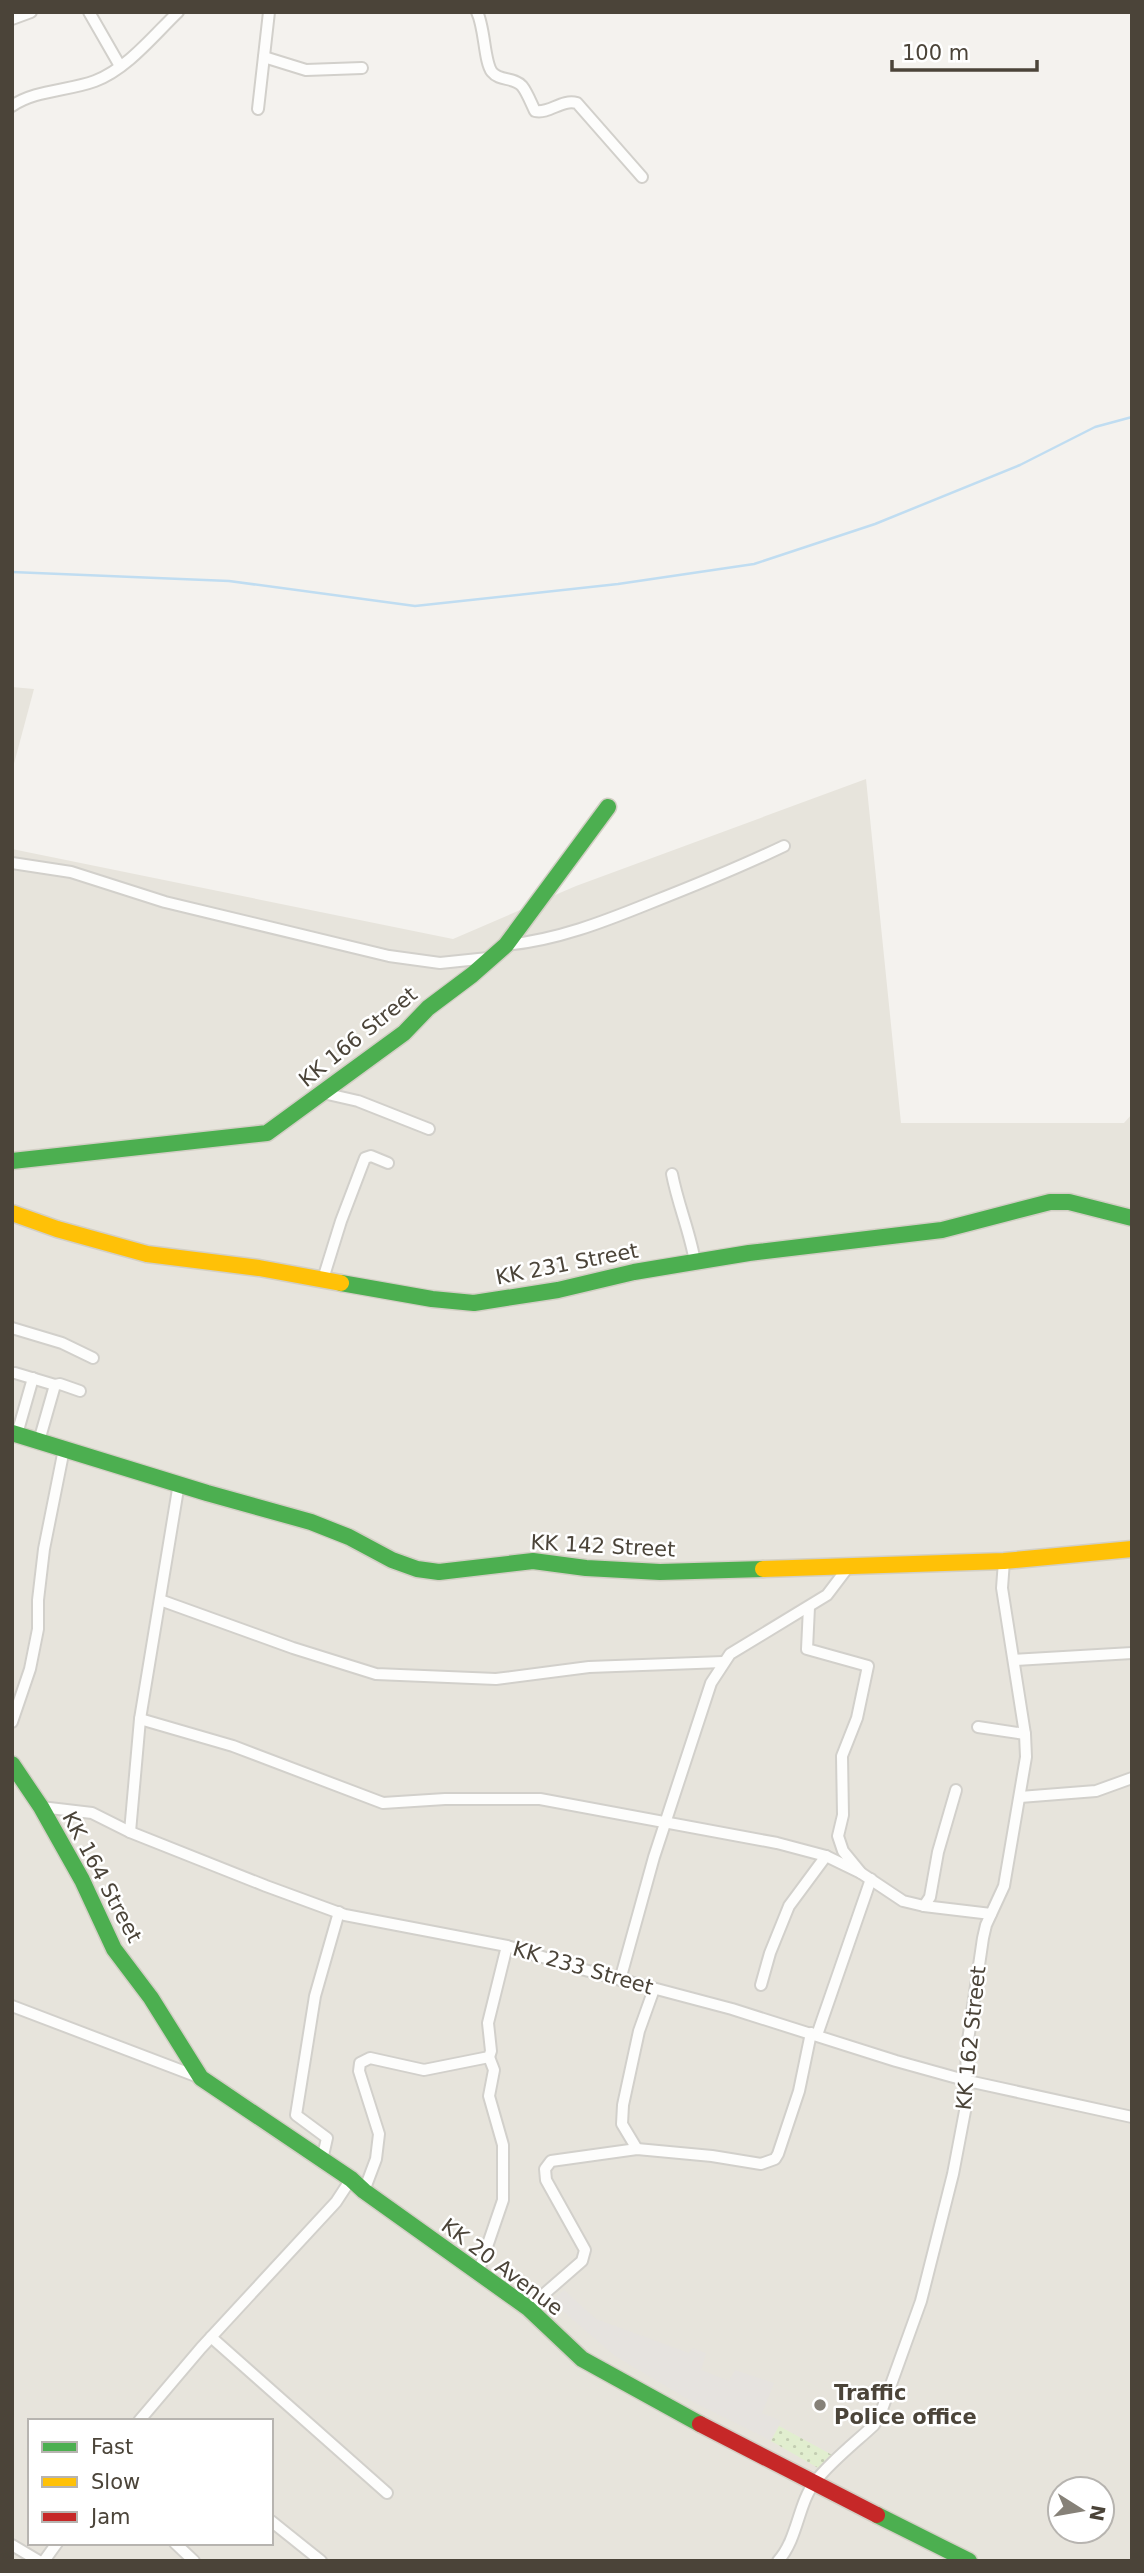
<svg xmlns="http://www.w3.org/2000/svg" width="1144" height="2573" viewBox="0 0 1144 2573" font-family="'DejaVu Sans',sans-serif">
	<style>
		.residential { fill: #e7e4dc; fill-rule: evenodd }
		.garden { fill: url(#garden-dots) }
		.parking { fill: #e6e3df }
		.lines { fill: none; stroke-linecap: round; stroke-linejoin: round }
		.stream { stroke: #c0ddf1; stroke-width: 2.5 }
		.street-casing { stroke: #d2d0cb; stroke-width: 14 }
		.fast-casing { stroke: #d3cfc5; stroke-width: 19 }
		.slow-casing { stroke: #d3cfc5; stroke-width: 19 }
		.jam-casing { stroke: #d3cfc5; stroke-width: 19 }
		.street { stroke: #fdfdfc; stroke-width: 10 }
		.fast { stroke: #4caf50; stroke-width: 16 }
		.slow { stroke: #ffc107; stroke-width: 16 }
		.jam { stroke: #c62828; stroke-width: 16 }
		.poi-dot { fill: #868178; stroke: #fff; stroke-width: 2.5 }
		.labels { text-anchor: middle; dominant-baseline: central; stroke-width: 5; stroke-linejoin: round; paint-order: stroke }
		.street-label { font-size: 21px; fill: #4b4439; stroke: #fff }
		.poi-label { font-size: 21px; font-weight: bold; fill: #4b4439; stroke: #fff; text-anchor: start }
	</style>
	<defs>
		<pattern id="garden-dots" width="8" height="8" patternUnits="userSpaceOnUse" patternTransform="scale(1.75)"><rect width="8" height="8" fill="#e1eecf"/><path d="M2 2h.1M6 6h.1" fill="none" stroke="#c3cdb2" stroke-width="1.8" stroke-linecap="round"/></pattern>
	</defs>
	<rect width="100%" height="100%" fill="#f4f2ee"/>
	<!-- residential -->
	<g class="residential">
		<polygon points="12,687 34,689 12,771"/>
		<path d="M866 779 901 1123H1124L1132 1114V2561H12V849L453 939 576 886ZM30 2421H271V2543H30ZM1060 2489H1102V2531H1060Z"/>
	</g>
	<!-- garden -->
	<polygon class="garden" points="779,2426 834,2456 820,2469 771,2441"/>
	<!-- parking -->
	<polygon class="parking" points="564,2290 596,2319 689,2353 692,2348 706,2353 701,2370 729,2381 735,2370 774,2383 762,2413 781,2421 770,2440 689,2400 615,2356 551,2301"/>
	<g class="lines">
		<!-- stream -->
		<polyline class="stream" points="12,572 229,581 415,606 618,584 754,564 875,524 1020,465 1095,427 1132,417"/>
		<defs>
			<g id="street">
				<polyline points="89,12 120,66"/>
				<path d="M477 12C485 28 484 62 492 72 499 81 514 77 522 86 527 92 531 103 535 111 550 114 561 99 577 103L642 177"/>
				<polyline points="12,19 31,12"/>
				<polyline points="264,57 306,70 362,68"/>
				<path d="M12 106C35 90 68 91 95 81 127 69 153 36 178 12"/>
				<polyline points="258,109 269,12"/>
				<polyline points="12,863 71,872 165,902 389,956 440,963 488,958"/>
				<path d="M506 945C557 940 603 922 650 903 696 885 740 867 784 846"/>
				<polyline points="323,1093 358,1101 429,1129"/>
				<path d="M672 1174C678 1205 690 1232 695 1262"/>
				<polyline points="323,1279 341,1221 365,1158 371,1156 388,1163"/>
				<polyline points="12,1328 62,1343 93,1358"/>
				<polyline points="15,1373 55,1385"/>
				<polyline points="17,1434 33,1378"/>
				<polyline points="39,1441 55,1385 60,1384 80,1391"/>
				<polyline points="160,1600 293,1648 376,1674 496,1679 589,1667 723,1662"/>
				<polyline points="809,1607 807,1649 868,1666 857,1718 842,1756 843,1815 838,1836 843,1851 861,1873 903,1901 924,1906 991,1914"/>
				<polyline points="1014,1660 1132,1653"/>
				<polyline points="140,1719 233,1746 383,1803 445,1799 540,1799 777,1843 826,1856 861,1873"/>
				<polyline points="12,1722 30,1669 38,1629 38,1600 44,1549 64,1449"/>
				<polyline points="978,1727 1025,1734"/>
				<polyline points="1020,1797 1096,1791 1132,1778"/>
				<polyline points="41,1807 92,1813 130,1832 266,1886 345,1915 507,1946 581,1969 732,2009 896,2061 968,2081 1132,2117"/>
				<polyline points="130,1832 140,1719 179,1483"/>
				<polyline points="924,1906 930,1897 938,1852 956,1790"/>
				<polyline points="620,1980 654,1857 711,1683 730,1654 827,1595 849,1566"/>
				<polyline points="761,1985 770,1953 789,1906 826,1856"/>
				<polyline points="12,2006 201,2078"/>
				<polyline points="817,2035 871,1879"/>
				<polyline points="637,2149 622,2124 623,2105 639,2031 654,1989"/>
				<polyline points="322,2160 327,2138 296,2115 315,1996 339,1912"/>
				<polyline points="364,2191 376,2159 379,2134 359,2071 360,2063 370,2058 424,2070 489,2057 491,2051 488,2023 507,1946"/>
				<polyline points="478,2273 503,2200 503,2145 489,2096 494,2070 489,2057"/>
				<polyline points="528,2308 582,2261 585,2250 546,2180 545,2169 551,2161 637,2149 712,2156 761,2164 775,2159 778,2154 799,2091 811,2033"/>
				<polyline points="211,2337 387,2493"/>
				<polyline points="139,2421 201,2348 336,2202 351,2179"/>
				<polyline points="271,2521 321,2561"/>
				<polyline points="175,2543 194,2561"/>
				<polyline points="12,2545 39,2561"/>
				<polyline points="44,2561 57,2543"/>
				<path d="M778 2561C798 2539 798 2503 815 2482 829 2463 857 2441 874 2425L880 2415 921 2301 953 2174 965 2111 967 2047 983 1938 986 1925 1004 1886 1026 1757 1025 1734 1002 1588 1004 1561"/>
			</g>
			<g id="fast">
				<polyline points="12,1161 267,1133 404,1033 428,1008 472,975 506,945 608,807"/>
				<polyline points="341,1283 432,1299 474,1303 558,1290 634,1272 749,1253 942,1230 1050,1202 1069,1202 1132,1218"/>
				<polyline points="12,1433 207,1493 311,1522 349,1537 392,1560 417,1569 439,1572 533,1561 586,1568 660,1572 763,1569"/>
				<polyline points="12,1764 41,1807 82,1880 114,1949 151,1998 201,2078 351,2179 364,2191 528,2308 582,2359 700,2424"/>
				<polyline points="877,2515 969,2561"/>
			</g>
			<g id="slow">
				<polyline points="12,1213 57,1229 147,1254 259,1268 341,1283"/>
				<polyline points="763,1569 1004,1561 1132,1549"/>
			</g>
			<polyline id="jam" points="700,2424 877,2515"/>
		</defs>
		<!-- street casing -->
		<use href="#street" class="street-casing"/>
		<!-- fast casing -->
		<use href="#fast" class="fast-casing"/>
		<!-- slow casing -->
		<use href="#slow" class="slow-casing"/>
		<!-- jam casing -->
		<use href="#jam" class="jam-casing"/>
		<!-- street -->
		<use href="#street" class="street"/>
		<!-- fast -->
		<use href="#fast" class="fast"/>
		<!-- slow -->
		<use href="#slow" class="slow"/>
		<!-- jam -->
		<use href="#jam" class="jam"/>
	</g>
	<!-- markers -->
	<circle class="poi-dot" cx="820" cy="2405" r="7"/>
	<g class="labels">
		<!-- street labels -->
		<g class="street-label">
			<text transform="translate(358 1037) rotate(-39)">KK 166 Street</text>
			<text transform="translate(567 1264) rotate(-11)">KK 231 Street</text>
			<text transform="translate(603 1546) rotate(3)">KK 142 Street</text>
			<text transform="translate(102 1877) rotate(62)">KK 164 Street</text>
			<text transform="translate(583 1968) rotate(16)">KK 233 Street</text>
			<text transform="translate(971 2038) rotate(-84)">KK 162 Street</text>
			<text transform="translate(502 2267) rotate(37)">KK 20 Avenue</text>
		</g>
		<!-- poi labels -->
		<g class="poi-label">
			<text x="834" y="2393">Traffic<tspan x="834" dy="24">Police office</tspan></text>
		</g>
	</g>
	<!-- border -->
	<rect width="1144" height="2573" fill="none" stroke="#4b4439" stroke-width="28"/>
	<!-- legend -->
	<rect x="28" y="2419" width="245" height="126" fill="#ffffff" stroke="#b7b4b0" stroke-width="2"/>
	<rect x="42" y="2442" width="35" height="10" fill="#4caf50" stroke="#b7b4b0" stroke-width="2"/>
	<text x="91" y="2454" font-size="21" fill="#4b4439">Fast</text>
	<rect x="42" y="2477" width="35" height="10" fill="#ffc107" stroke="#b7b4b0" stroke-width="2"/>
	<text x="91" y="2489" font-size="21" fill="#4b4439">Slow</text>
	<rect x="42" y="2512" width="35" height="10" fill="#c62828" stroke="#b7b4b0" stroke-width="2"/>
	<text x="91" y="2524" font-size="21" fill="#4b4439">Jam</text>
	<!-- north arrow -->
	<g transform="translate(1081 2510) rotate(101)"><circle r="33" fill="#ffffff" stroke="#b7b4b0" stroke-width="2"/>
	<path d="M0-5L12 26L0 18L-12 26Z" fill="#868178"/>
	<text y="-10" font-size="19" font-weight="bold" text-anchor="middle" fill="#4b4439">N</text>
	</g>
	<!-- scale -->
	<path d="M892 60v10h145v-10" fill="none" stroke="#4b4439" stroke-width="3.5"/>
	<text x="902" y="60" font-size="21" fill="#4b4439" stroke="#ffffff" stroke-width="5" paint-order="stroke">100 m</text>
</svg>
